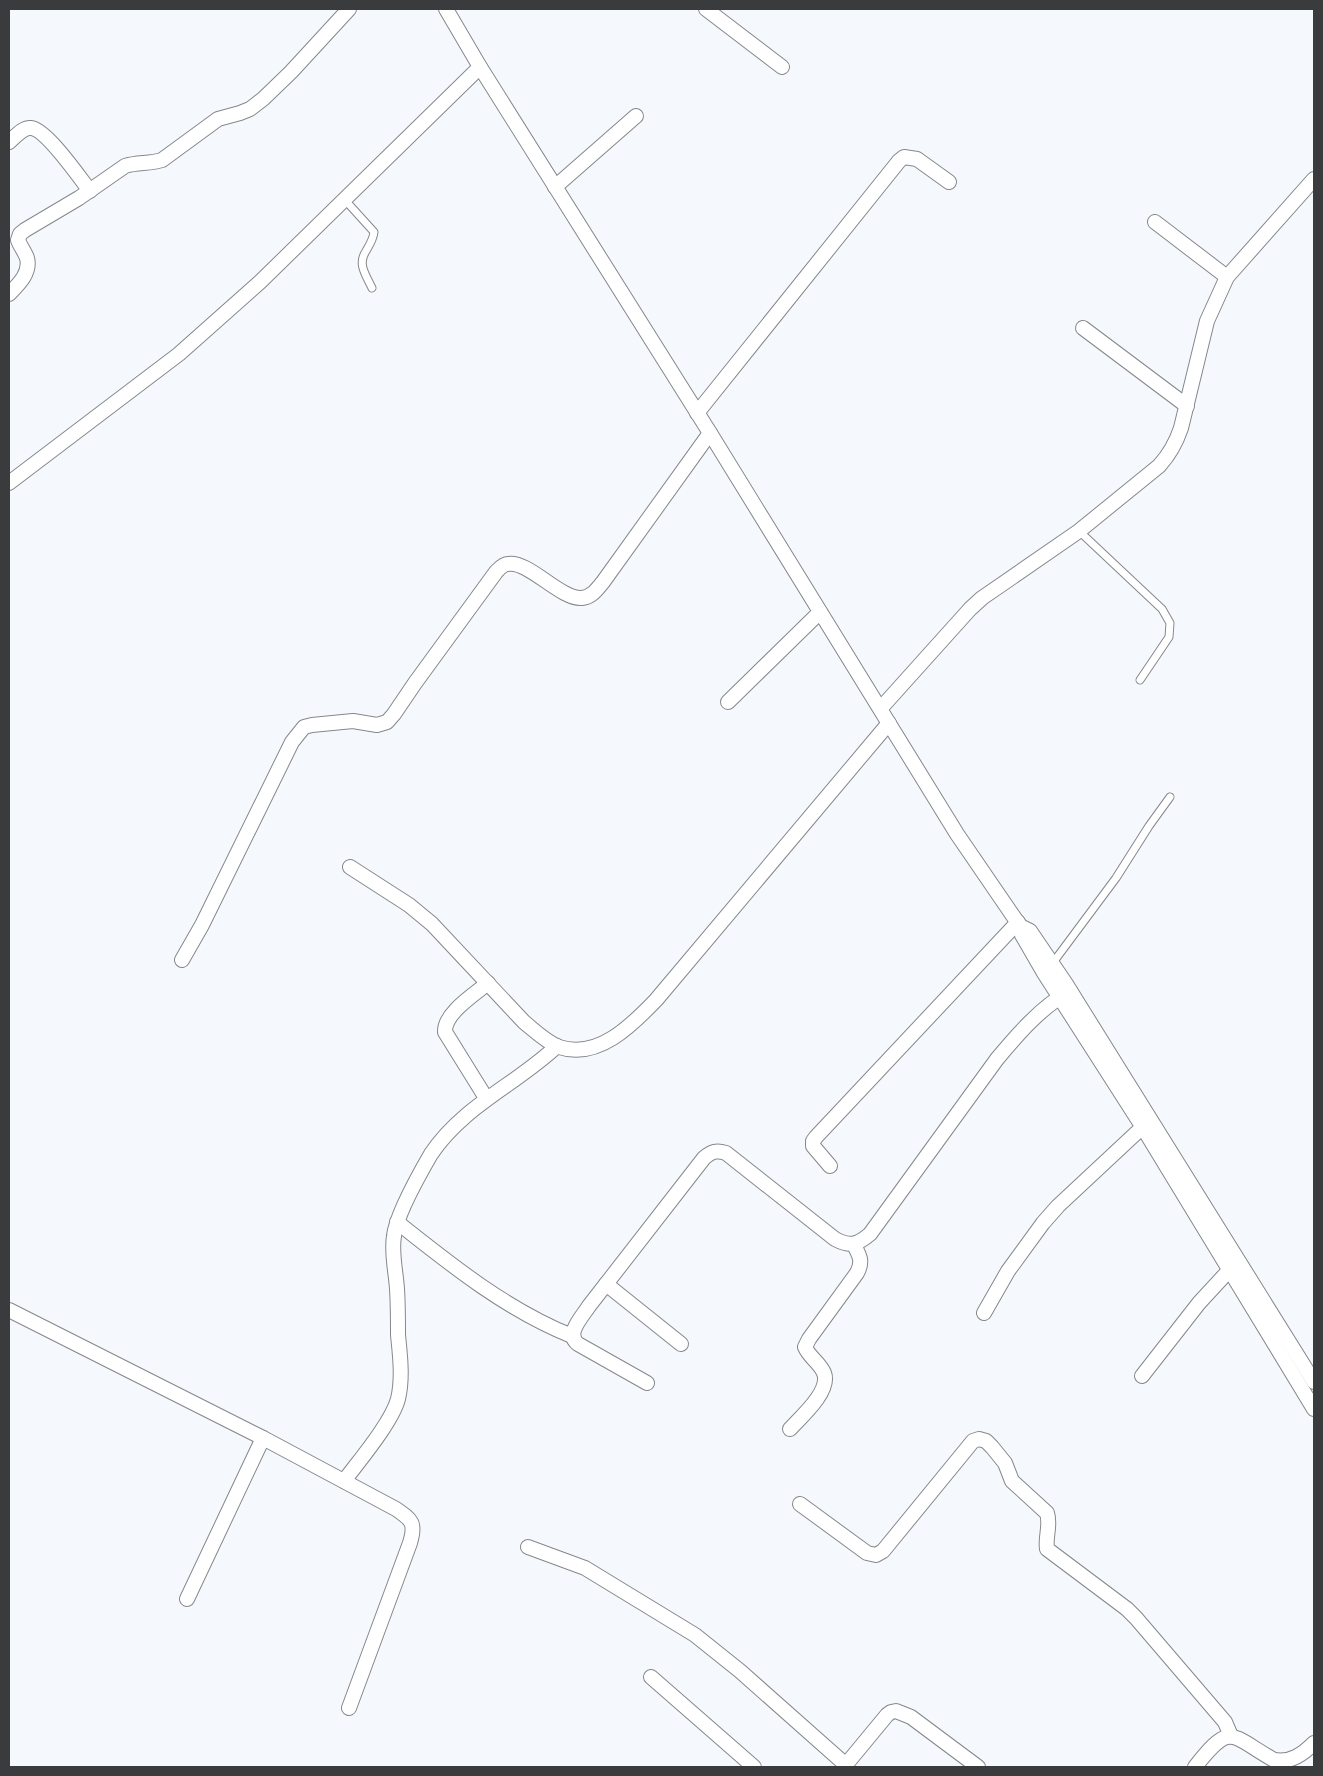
<svg xmlns="http://www.w3.org/2000/svg" width="1323" height="1776" viewBox="0 0 1323 1776" font-family="'DM Sans',sans-serif">
	<style>
		.lines { fill: none; stroke-linecap: round; stroke-linejoin: round }
		.service-casing { stroke: #85888b; stroke-width: 9 }
		.minor-casing { stroke: #85888b; stroke-width: 16 }
		.service { stroke: #fff; stroke-width: 7 }
		.minor { stroke: #fff; stroke-width: 14 }
	</style>
	<rect width="100%" height="100%" fill="#f5f9fd"/>
	<g class="lines">
		<defs>
			<g id="service">
				<path d="M345 200 374 232C373 240 370 244 366 251 357 264 366 275 372 288"/>
				<polyline points="1079,531 1162,609 1170,623 1169,637 1140,680"/>
				<polyline points="1052,964 1116,878 1149,826 1170,797"/>
			</g>
			<g id="minor">
				<polyline points="446,9 480,67 710,433 957,834 1020,926 1022,935 1044,973 1142,1126 1314,1409"/>
				<polyline points="706,9 782,67"/>
				<path d="M9 142C15 137 23 127 31 128 46 129 80 178 90 191"/>
				<polyline points="555,187 636,116"/>
				<polyline points="1155,222 1227,277"/>
				<path d="M9 294C18 285 31 273 27 258 25 252 20 246 18 240L20 234 25 230 79 198 125 166C137 162 150 164 162 160L218 119 240 113 250 109 263 99 291 72 349 9"/>
				<polyline points="1083,328 1187,406"/>
				<polyline points="697,413 899,161 904,157 917,159 949,182"/>
				<polyline points="9,483 179,354 260,282 480,67"/>
				<polyline points="728,702 820,612"/>
				<path d="M881 708 970 609 982 598 1079 531 1159 466C1170 454 1176 443 1181 428L1207 321 1227 277 1314 179"/>
				<path d="M350 867 409 905 432 924 524 1022C535 1031 546 1042 559 1047 598 1060 632 1025 656 1000L889 723"/>
				<polyline points="1020,926 1030,931 1066,984 1314,1382"/>
				<path d="M182 960 202 925 292 742 304 727 312 725 353 721 377 725 387 722 394 714 415 683 496 572C499 569 503 564 508 564 528 560 561 600 582 598 592 597 597 589 603 582L710 433"/>
				<path d="M486 1098 445 1032C444 1013 475 994 488 983"/>
				<polyline points="830,1166 813,1146 813,1141 816,1137 1018,922"/>
				<path d="M397 1222C451 1265 507 1310 572 1336"/>
				<polyline points="606,1284 681,1344"/>
				<path d="M9 1310 263 1438 396 1509C412 1520 416 1523 410 1543L349 1708"/>
				<polyline points="984,1313 1008,1271 1043,1223 1058,1206 1148,1122"/>
				<polyline points="1142,1376 1199,1303 1234,1265"/>
				<path d="M647 1383 578 1344C565 1334 582 1317 589 1306L704 1158C712 1151 717 1150 726 1153L835 1239C850 1247 857 1245 870 1234L997 1059C1018 1034 1041 1007 1070 991"/>
				<path d="M790 1429C801 1417 831 1391 824 1373 820 1363 809 1357 805 1347L809 1339 857 1273C863 1262 860 1256 854 1245"/>
				<path d="M344 1481C359 1461 392 1422 398 1399 403 1378 400 1355 398 1335 398 1319 398 1304 397 1289 396 1272 391 1253 394 1236 396 1215 420 1173 431 1154 463 1106 517 1084 557 1046"/>
				<path d="M800 1504 867 1553 876 1555 883 1551 973 1441 979 1439 986 1441 992 1447 1005 1463 1012 1481 1047 1513C1051 1525 1045 1537 1047 1549L1127 1609 1136 1618 1225 1722 1231 1736"/>
				<polyline points="528,1547 585,1568 695,1635 740,1671 846,1765"/>
				<polyline points="187,1599 263,1438"/>
				<polyline points="651,1677 754,1767"/>
				<polyline points="844,1767 887,1715 891,1712 896,1711 911,1717 978,1767"/>
				<path d="M1195 1767C1231 1721 1230 1735 1274 1760 1291 1763 1303 1754 1314 1743"/>
			</g>
		</defs>
		<!-- service casing -->
		<use href="#service" class="service-casing"/>
		<!-- minor casing -->
		<use href="#minor" class="minor-casing"/>
		<!-- service -->
		<use href="#service" class="service"/>
		<!-- minor -->
		<use href="#minor" class="minor"/>
	</g>
	<!-- border -->
	<rect width="1323" height="1776" fill="none" stroke="#393b3c" stroke-width="20"/>
</svg>
